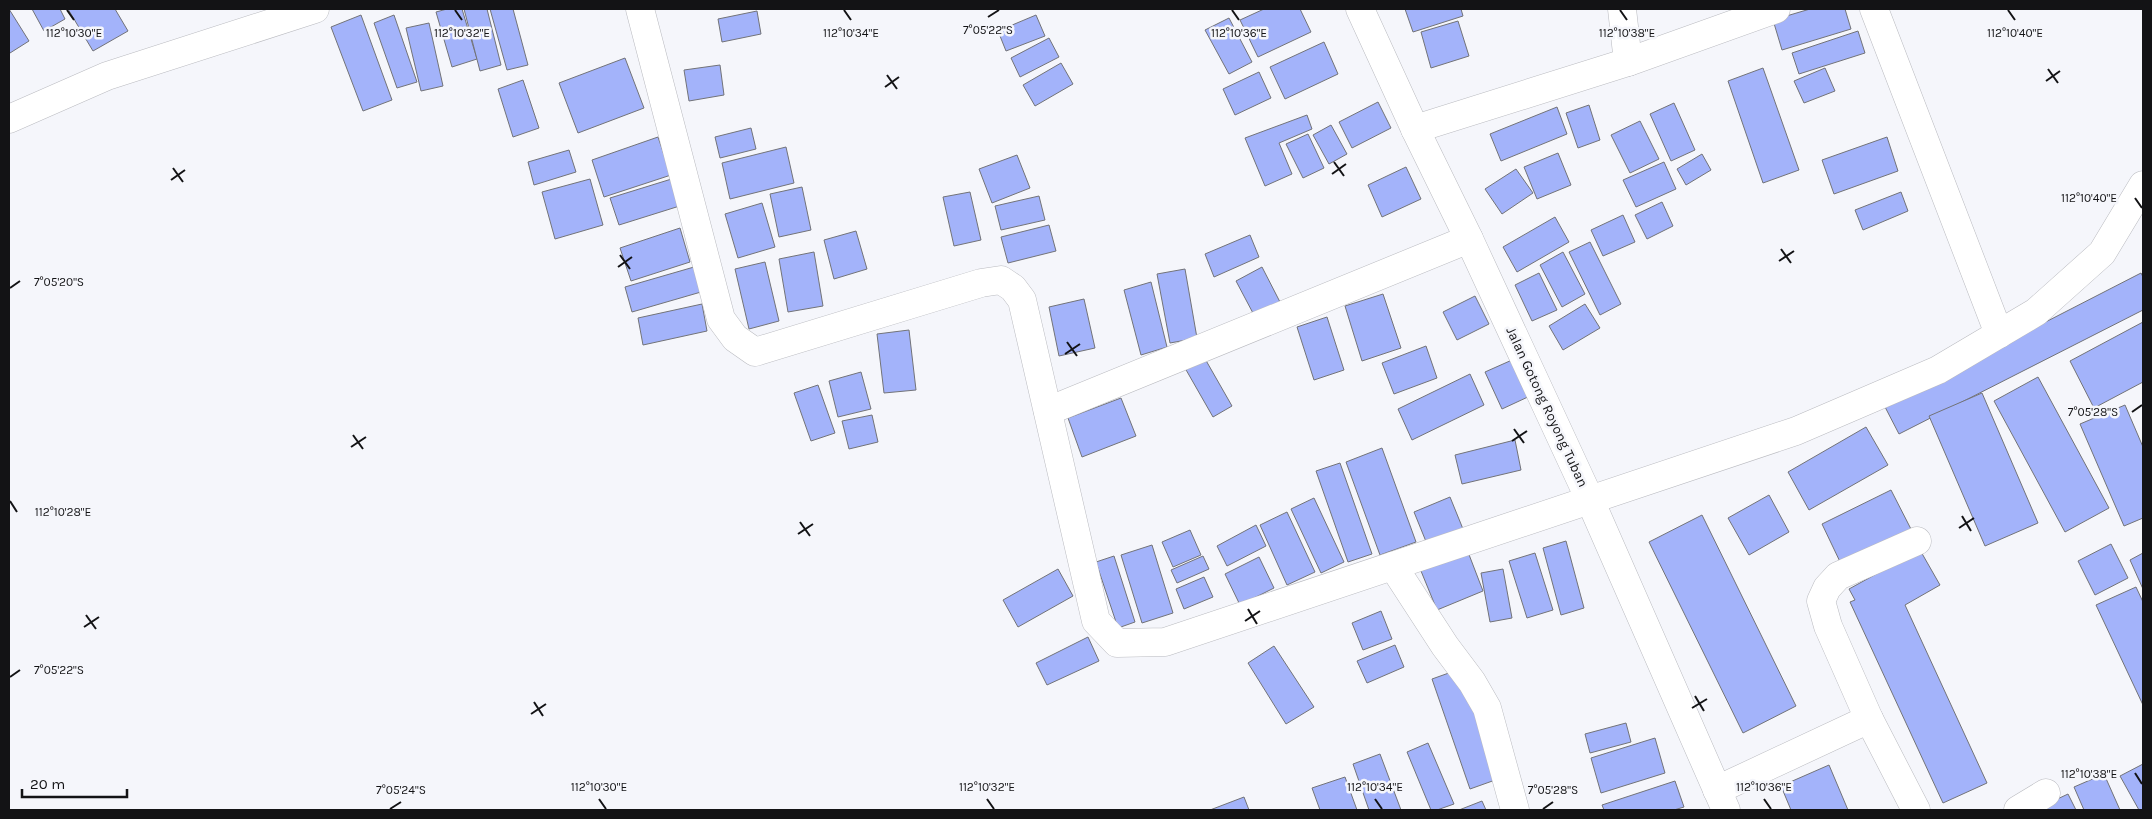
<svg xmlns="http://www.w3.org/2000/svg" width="2152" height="819" viewBox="0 0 2152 819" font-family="Karla,sans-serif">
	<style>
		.building { fill: #a3b3fa; stroke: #727378 }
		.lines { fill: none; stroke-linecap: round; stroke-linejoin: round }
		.minor-casing { stroke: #babbc0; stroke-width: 29 }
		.minor { stroke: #fff; stroke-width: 28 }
		.ticks { fill: none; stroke: #131315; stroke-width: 2 }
		.labels { text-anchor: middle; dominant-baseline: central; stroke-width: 5; stroke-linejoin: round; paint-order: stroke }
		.street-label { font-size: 14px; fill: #131315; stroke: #f5f6fb }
		.ticks-label { font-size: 12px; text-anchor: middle; fill: #131315; stroke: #f5f6fb; stroke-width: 5; stroke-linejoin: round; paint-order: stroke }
	</style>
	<rect width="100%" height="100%" fill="#f5f6fb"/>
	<!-- building -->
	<g class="building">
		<polygon points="9,9 29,41 10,53 9,51"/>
		<polygon points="32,9 60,9 65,19 44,31"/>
		<polygon points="68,9 115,9 128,31 93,51"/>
		<polygon points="447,9 462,9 477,59 452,67 436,12"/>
		<polygon points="464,9 487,9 501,65 480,71"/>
		<polygon points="490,9 513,9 528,65 507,70"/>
		<polygon points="1264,9 1300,9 1311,32 1258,57 1240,20"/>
		<polygon points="1405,9 1461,9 1463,16 1413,32"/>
		<polygon points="1810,9 1845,9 1851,29 1782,50 1773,20"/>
		<polygon points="757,11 761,34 722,42 718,19"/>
		<polygon points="361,15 392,100 363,111 331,27"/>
		<polygon points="394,15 417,82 397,88 374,23"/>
		<polygon points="1036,15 1045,36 1006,51 998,31"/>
		<polygon points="1229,18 1252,62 1229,74 1205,30"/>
		<polygon points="1458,21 1469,56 1431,68 1421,32"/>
		<polygon points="429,23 443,86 421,91 406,28"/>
		<polygon points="1858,31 1865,53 1799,74 1792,53"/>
		<polygon points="1049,38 1059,57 1020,77 1011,58"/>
		<polygon points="1324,42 1338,74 1285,99 1270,67"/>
		<polygon points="625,58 644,108 578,133 559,83"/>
		<polygon points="1061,63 1073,84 1035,106 1023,85"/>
		<polygon points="720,65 724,95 689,101 684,70"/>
		<polygon points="1763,68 1799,170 1763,183 1728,81"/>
		<polygon points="1825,68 1835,91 1804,103 1794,81"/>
		<polygon points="1259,72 1271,98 1235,115 1223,89"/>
		<polygon points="523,80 539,128 513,137 498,89"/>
		<polygon points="1378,102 1391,128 1352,148 1339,122"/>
		<polygon points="1674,103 1695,150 1671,161 1650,114"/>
		<polygon points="1589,105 1600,140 1578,148 1566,113"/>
		<polygon points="1557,107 1567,134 1501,161 1490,134"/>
		<polygon points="1307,115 1312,129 1279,143 1292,174 1265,186 1245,138"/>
		<polygon points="1640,121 1659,159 1630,173 1611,135"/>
		<polygon points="1331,125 1347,154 1329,164 1313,135"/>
		<polygon points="751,128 756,149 720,158 715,137"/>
		<polygon points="1308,134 1324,168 1303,178 1286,144"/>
		<polygon points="658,137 671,175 604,197 592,160"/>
		<polygon points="1887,137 1898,171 1834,194 1822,160"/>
		<polygon points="786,147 794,183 730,199 722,163"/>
		<polygon points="569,150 576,172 534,185 528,162"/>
		<polygon points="1558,153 1571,185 1537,199 1524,167"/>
		<polygon points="1702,154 1711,170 1686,185 1677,169"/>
		<polygon points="1017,155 1030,188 992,203 979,169"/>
		<polygon points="1664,162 1676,189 1636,207 1623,180"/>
		<polygon points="1406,167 1421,199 1382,217 1368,185"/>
		<polygon points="1516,169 1533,193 1502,214 1485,189"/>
		<polygon points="678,177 686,204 619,225 610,198"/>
		<polygon points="590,179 603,225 555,239 542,192"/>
		<polygon points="802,187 811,230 779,237 770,194"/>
		<polygon points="970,192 981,240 954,246 943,197"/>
		<polygon points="1901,192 1908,211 1863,230 1855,210"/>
		<polygon points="1039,196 1045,220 1001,230 995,206"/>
		<polygon points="1662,202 1673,226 1647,239 1635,215"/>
		<polygon points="762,203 775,247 738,258 725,214"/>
		<polygon points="1623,215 1635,242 1603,256 1591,230"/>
		<polygon points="1555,217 1569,242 1517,272 1503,247"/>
		<polygon points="1049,225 1056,251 1008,263 1001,237"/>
		<polygon points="680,228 690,262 631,281 620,248"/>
		<polygon points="856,231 867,269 834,279 824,240"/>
		<polygon points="1250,235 1259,257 1214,277 1205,254"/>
		<polygon points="1590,242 1621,304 1600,315 1569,252"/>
		<polygon points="814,252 823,306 788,312 779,259"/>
		<polygon points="1563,252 1585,294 1562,307 1540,265"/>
		<polygon points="765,262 779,321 749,329 735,269"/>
		<polygon points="694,267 701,292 632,312 625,287"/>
		<polygon points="1262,267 1280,302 1254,315 1236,281"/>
		<polygon points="1185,269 1197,338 1170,343 1157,274"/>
		<polygon points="1539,273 1557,310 1532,321 1515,285"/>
		<polygon points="2141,273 2143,277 2143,310 1899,434 1884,405"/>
		<polygon points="1151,282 1167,347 1141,355 1124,290"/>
		<polygon points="1383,294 1401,348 1362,361 1345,306"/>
		<polygon points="1475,296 1489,324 1457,340 1443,312"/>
		<polygon points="1084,299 1095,348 1059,356 1049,307"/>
		<polygon points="702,304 707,331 643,345 638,318"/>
		<polygon points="1585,304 1600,328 1563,350 1549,326"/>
		<polygon points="1327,317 1344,370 1314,380 1297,327"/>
		<polygon points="2143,322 2143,382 2094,408 2070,361"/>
		<polygon points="909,330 916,390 884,393 877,334"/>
		<polygon points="1426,346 1437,378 1394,394 1382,363"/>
		<polygon points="1204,357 1232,406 1213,417 1185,368"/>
		<polygon points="1512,360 1530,396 1502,409 1485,372"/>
		<polygon points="861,372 871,409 838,417 829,381"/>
		<polygon points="1470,374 1484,405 1412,440 1398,409"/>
		<polygon points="2038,377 2109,508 2065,532 1994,401"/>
		<polygon points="818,385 835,433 811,441 794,393"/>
		<polygon points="1982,393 2038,523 1985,546 1929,416"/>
		<polygon points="1121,398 1136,436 1082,457 1068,418"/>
		<polygon points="2125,405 2143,447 2143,518 2124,526 2080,424"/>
		<polygon points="872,415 878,442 849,449 842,421"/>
		<polygon points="1866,427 1888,465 1809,510 1788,472"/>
		<polygon points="1515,440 1521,470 1462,484 1455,455"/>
		<polygon points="1382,448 1416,542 1380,555 1346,462"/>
		<polygon points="1340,463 1372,554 1348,562 1316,471"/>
		<polygon points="1891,490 1913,533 1843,568 1822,524"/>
		<polygon points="1769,495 1789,532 1749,555 1728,518"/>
		<polygon points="1450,497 1463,529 1427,544 1414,512"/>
		<polygon points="1314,498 1344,562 1321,573 1291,509"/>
		<polygon points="1287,512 1315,572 1287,585 1260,525"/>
		<polygon points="1702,515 1796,706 1743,733 1649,542"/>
		<polygon points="1256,525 1266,546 1227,566 1217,546"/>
		<polygon points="1190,530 1201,555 1173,567 1162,542"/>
		<polygon points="1566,541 1584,608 1561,615 1543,548"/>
		<polygon points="2111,544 2128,578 2095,595 2078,561"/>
		<polygon points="1152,545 1173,613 1142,623 1121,555"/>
		<polygon points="1920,550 1940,585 1905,605 1987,783 1943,803 1850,602 1855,600 1849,589"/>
		<polygon points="1468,552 1483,591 1437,610 1421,571"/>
		<polygon points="1535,553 1553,610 1527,618 1509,561"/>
		<polygon points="2143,553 2143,589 2130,560"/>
		<polygon points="1114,556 1135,622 1118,628 1096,562"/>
		<polygon points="1203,556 1209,569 1177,583 1171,570"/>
		<polygon points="1259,557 1274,588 1240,605 1225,574"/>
		<polygon points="1058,569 1073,596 1018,627 1003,600"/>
		<polygon points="1503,569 1512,618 1490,622 1481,573"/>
		<polygon points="1204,577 1213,597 1184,609 1176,589"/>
		<polygon points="2136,587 2143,602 2143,705 2096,605"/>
		<polygon points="1381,611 1392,639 1363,650 1352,623"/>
		<polygon points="1088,637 1099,661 1047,685 1036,663"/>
		<polygon points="1395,645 1404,667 1367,683 1357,661"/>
		<polygon points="1274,646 1314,707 1286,724 1248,663"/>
		<polygon points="1460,669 1498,779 1470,789 1432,679"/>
		<polygon points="1626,723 1631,742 1590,753 1585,734"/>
		<polygon points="1655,738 1665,773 1601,793 1591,758"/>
		<polygon points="1428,743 1454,804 1437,810 1431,810 1407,752"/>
		<polygon points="1380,754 1401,810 1369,810 1353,764"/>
		<polygon points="2143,764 2143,810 2139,810 2120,776"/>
		<polygon points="1829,765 1848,810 1791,810 1781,786"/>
		<polygon points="2104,774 2120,810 2084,810 2074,787"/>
		<polygon points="1345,777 1357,810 1320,810 1312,788"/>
		<polygon points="1675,781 1684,807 1674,810 1604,810 1602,805"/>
		<polygon points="2068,794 2076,810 2034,810"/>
		<polygon points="1244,797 1249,810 1210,810"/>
		<polygon points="1482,801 1486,810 1459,810"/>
	</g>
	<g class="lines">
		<defs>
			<g id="minor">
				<polyline points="640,9 721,319 735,338 755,352 981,283 1001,280 1013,288 1022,300 1096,621 1117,643 1165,642 1796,431 1938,370 2036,312 2102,253 2143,185"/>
				<polyline points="1360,9 1415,129 1469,239 1590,500 1726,810"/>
				<polyline points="1622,9 1628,62"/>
				<polyline points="1874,9 1999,334"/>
				<polyline points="9,119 107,76 315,9"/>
				<polyline points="1415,129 1628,62 1776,9"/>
				<polyline points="1048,411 1469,239"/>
				<polyline points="1393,566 1445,646 1472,682 1487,708 1515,810"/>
				<polyline points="1717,790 1869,719"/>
				<polyline points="1916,810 1869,719 1828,626 1821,601 1827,588 1838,576 1917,541"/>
				<polyline points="2018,810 2046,793"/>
			</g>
		</defs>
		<!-- minor casing -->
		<use href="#minor" class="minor-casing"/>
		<!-- minor -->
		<use href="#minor" class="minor"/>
	</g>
	<!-- ticks -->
	<path class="ticks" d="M67 10 74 20M455 10 462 20M844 10 851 20M1232 10 1239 20M1620 10 1627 20M2008 10 2015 20M988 17 999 10M2048 69 2058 83M887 75 897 89M2046 81 2060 71M885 87 899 77M1334 162 1344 176M173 168 183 182M1332 174 1346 164M171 180 185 170M2135 198 2142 208M1781 249 1791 263M620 255 630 269M1779 261 1794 251M618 267 632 257M10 288 20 281M1067 342 1077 356M1065 354 1080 344M2132 412 2142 405M1514 429 1524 443M353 435 363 449M1512 441 1527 431M351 447 366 437M10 501 17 512M1962 516 1971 531M800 522 810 536M1959 528 1974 518M798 534 813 524M1248 609 1257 624M86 615 96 629M1245 621 1260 611M84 627 99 617M10 677 20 670M1695 696 1704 711M534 702 543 716M1692 708 1707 699M531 714 546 704M2135 773 2142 784M599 799 606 809M987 799 994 809M1375 799 1382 809M1764 799 1771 809M390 809 401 802M1543 809 1553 802"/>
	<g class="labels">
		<!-- street labels -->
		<g class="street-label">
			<text transform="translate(1547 407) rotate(65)">Jalan Gotong Royong Tuban</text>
		</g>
	</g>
	<g class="ticks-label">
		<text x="988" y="34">7°05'22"S</text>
		<text x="74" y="37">112°10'30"E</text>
		<text x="462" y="37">112°10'32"E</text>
		<text x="851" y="37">112°10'34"E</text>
		<text x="1239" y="37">112°10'36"E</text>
		<text x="1627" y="37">112°10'38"E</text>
		<text x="2015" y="37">112°10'40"E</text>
		<text x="2089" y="202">112°10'40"E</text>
		<text x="59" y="286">7°05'20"S</text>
		<text x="2093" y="416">7°05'28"S</text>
		<text x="63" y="516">112°10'28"E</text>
		<text x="59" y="674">7°05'22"S</text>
		<text x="2089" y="778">112°10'38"E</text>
		<text x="599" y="791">112°10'30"E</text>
		<text x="987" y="791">112°10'32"E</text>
		<text x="1375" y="791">112°10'34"E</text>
		<text x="1764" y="791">112°10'36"E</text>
		<text x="401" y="794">7°05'24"S</text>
		<text x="1553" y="794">7°05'28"S</text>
	</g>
	<!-- border -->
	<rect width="2152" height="819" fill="none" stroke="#131315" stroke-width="20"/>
	<!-- scale -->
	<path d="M22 789v8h105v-8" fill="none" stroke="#131315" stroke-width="2.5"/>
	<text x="30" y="789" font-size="15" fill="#131315" stroke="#f5f6fb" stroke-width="4" paint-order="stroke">20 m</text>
</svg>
